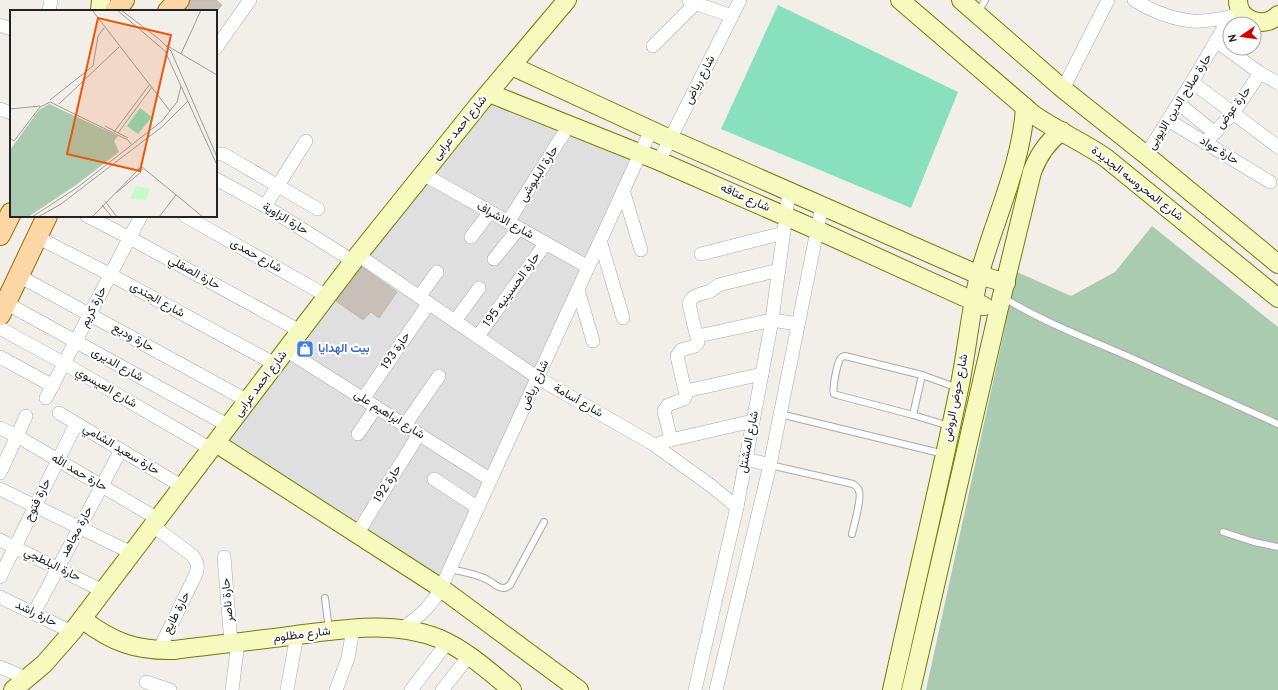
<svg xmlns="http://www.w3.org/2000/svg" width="1278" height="690" viewBox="0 0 1278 690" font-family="Overpass,Vazirmatn,sans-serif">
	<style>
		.residential { fill: #e0dfdf }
		.cemetery { fill: #aacbaf }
		.pitch { fill: #88e0be }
		.building { fill: #c7bfb8; stroke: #c4b6ab }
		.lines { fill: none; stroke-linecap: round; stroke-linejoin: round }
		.lane-casing { stroke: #a9a9a9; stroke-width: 8 }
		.street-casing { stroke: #a9a9a9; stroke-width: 14 }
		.secondary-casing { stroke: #707d05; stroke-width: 20 }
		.primary-casing { stroke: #a06b00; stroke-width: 22 }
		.lane { stroke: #fff; stroke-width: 6 }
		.street { stroke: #fff; stroke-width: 13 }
		.secondary { stroke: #f7fabf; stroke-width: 18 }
		.primary { stroke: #fcd6a4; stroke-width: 20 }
		.labels { text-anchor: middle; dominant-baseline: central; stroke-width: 4; stroke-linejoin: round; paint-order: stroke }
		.street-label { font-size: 12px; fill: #222; stroke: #fff }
		.shop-label { font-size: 12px; font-weight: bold; fill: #366cbe; stroke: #fff; text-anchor: start }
		.inset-road { fill: none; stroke: #9f9d99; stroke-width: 1 }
		.view { fill: #e8590c; fill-opacity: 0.15; stroke: #e8590c; stroke-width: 2 }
		.inset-edge { fill: none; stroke: #222; stroke-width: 2 }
	</style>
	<rect width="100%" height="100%" fill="#f2efe9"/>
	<!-- residential -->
	<polygon class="residential" points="489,93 640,153 441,588 216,443"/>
	<!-- cemetery -->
	<polygon class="cemetery" points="1152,226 1278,327 1278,690 926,690 1017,272 1071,296 1115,272"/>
	<!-- pitch -->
	<polygon class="pitch" points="778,5 958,92 911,208 721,129"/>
	<!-- building -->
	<g class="building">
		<polygon points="190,0 216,0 222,5 217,11 184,11 190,3"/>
		<polygon points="362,267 397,292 379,318 371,312 363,320 336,301"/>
	</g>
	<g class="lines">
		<defs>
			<g id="lane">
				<polyline points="978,13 985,0"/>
				<path d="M1004 298C1042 321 1083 337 1125 355 1176 378 1227 401 1278 424"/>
				<polyline points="780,414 944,454"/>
				<polyline points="913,415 922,375"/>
				<path d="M949 426 913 415 837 395 834 394C832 388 837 365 840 359 842 356 842 357 845 356L922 375 958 388"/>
				<path d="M770 465 853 484C856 486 858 487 859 491 862 498 854 525 852 534"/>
				<polyline points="1223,532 1254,542 1278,547"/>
				<path d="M450 569C463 572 477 574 488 580 494 583 498 589 505 588L510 585 544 522"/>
				<polyline points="325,598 329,630"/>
			</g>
			<g id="street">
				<path d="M1134 0C1152 11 1171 19 1192 21 1205 22 1218 19 1230 17"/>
				<polyline points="689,1 732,16"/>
				<polyline points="49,11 51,0"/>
				<polyline points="0,25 11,29"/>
				<polyline points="1216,41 1260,73 1278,83"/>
				<polyline points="653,46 696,3"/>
				<polyline points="216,48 250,0"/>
				<polyline points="1192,82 1278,147"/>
				<polyline points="1063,89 1108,0"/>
				<polyline points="1179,104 1215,133"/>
				<polyline points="0,109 11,113"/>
				<polyline points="1168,120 1270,182"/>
				<polyline points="1205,143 1233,113 1260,73"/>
				<polyline points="216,154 223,154 318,209"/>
				<polyline points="1146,155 1192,82 1230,17 1241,12"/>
				<polyline points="659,161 740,0"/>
				<polyline points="423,174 588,267"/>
				<polyline points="216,179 265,206 353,261"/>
				<polyline points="623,190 641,250"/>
				<polyline points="265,206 306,141"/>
				<polyline points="87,216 130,238 300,331"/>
				<polyline points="185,216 327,296"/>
				<polyline points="508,222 569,125"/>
				<polyline points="37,237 111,275 275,364"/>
				<polyline points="471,237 490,212"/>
				<polyline points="600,240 623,318"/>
				<polyline points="701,254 784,233"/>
				<polyline points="358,255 538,378 653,444 710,485 737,507"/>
				<polyline points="494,259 519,228"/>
				<polyline points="19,276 248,401"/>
				<polyline points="578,290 593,341"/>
				<polyline points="419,297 437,272"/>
				<polyline points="6,303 229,426"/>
				<polyline points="455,321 479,288"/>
				<polyline points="0,328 65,364 211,449"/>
				<polyline points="478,336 546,243"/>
				<polyline points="698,336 772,320 798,324"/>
				<polyline points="286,350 491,480"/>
				<polyline points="0,357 53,386"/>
				<polyline points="686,391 762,374"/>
				<polyline points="46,398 141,216"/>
				<polyline points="363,399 429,303"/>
				<polyline points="59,413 183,487"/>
				<polyline points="405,425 439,376"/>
				<polyline points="0,428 17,436 158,519"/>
				<polyline points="358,434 376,407"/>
				<path d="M671 440 664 411 668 405 684 399 686 395 677 356 681 350 695 346 698 342 689 304 691 299C700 291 710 295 718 285L779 270"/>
				<polyline points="662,442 753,421"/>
				<polyline points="746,459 770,465"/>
				<polyline points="0,473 26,416"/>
				<polyline points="434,479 478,508"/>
				<polyline points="0,489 132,553"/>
				<path d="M153 526 192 555C198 562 199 568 195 576L159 650"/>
				<polyline points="357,534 419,434"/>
				<polyline points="0,540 103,591"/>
				<polyline points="224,557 231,643"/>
				<polyline points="0,577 76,424"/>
				<polyline points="0,597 72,632"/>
				<polyline points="34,613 121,450"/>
				<path d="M403 628C420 616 431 606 441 588L651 130"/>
				<polyline points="0,667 28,679"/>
				<polyline points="146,682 170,690"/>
				<polyline points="232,690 238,642"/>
				<polyline points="287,690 297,635"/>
				<polyline points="336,690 348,658 353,629"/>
				<polyline points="411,690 447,643"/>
				<polyline points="442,690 469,656"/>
				<polyline points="695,690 737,507 772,320 789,192"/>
				<polyline points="716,690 770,465 822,206"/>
			</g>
			<g id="secondary">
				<path d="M900 0 1034 115C1057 131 1083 142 1106 158L1278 298"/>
				<polyline points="961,0 1063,89 1146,155 1278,264"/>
				<path d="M1238 0C1238 21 1264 29 1278 15"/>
				<polyline points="100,11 101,0"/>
				<polyline points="512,66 670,139 979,275 1006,283"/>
				<polyline points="489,93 659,161 817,230 984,306"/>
				<polyline points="216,443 441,588 579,690"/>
				<path d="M82 619C112 642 136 651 174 650 213 645 251 641 289 636 340 630 391 619 440 639 466 650 490 672 512 690"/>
				<polyline points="13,690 44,664 72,632 358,255 480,103 567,0"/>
				<path d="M892 690C914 590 938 490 959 389 967 351 970 313 979 276 994 220 1022 164 1025 107"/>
				<path d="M911 690 998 312 1032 172C1038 156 1048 141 1062 131"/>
			</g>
			<g id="primary">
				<polyline points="115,11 124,0"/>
				<polyline points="168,11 179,0"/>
				<polyline points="0,235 11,213"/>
				<polyline points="0,315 47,216"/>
			</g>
		</defs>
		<!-- lane casing -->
		<use href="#lane" class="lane-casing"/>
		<!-- street casing -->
		<use href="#street" class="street-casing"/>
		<!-- secondary casing -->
		<use href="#secondary" class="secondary-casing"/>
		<!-- primary casing -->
		<use href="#primary" class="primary-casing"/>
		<!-- lane -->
		<use href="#lane" class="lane"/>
		<!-- street -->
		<use href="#street" class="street"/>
		<!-- secondary -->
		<use href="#secondary" class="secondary"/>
		<!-- primary -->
		<use href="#primary" class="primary"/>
	</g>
	<!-- icons -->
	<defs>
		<symbol id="shop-square" viewBox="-11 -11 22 22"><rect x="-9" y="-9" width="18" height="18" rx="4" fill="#3f7fe0" stroke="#fff"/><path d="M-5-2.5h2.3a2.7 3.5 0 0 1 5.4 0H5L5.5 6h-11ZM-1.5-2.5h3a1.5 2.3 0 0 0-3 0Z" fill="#fff"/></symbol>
	</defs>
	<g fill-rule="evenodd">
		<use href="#shop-square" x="295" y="339" width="20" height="20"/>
	</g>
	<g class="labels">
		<!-- street labels -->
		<g class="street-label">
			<text transform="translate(700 80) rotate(-63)">شارع رياض</text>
			<text transform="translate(1180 102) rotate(-58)">حارة صلاح الدين الايوبى</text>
			<text transform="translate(1234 108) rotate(-53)">حارة عوض</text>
			<text transform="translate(460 128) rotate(-51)">شارع احمد عرابى</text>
			<text transform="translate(1219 151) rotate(31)">حارة عواد</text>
			<text transform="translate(539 174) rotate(-58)">حارة البلبوشى</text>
			<text transform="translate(1137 184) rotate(38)">شارع المحروسه الجديدة</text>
			<text transform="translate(745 198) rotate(24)">شارع عتاقه</text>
			<text transform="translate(285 219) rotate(31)">حارة الزاوية</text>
			<text transform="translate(505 221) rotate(29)">شارع الاشراف</text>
			<text transform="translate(256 256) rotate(29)">شارع حمدى</text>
			<text transform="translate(194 273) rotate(29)">حارة الصقلي</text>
			<text transform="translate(512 290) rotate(-54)">حارة الحسينيه 195</text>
			<text transform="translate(157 300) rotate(29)">شارع الجندى</text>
			<text transform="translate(94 307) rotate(-63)">حارة كريم</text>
			<text transform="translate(133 338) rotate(29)">حارة وديع</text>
			<text transform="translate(396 351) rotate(-56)">حارة 193</text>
			<text transform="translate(117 365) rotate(29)">شارع الديرى</text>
			<text transform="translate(261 384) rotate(-53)">شارع احمد عرابى</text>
			<text transform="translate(535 385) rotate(-66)">شارع رياض</text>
			<text transform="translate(106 388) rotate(30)">شارع العيسوي</text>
			<text transform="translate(956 398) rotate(-79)">شارع حوض الروض</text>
			<text transform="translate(578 401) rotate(30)">شارع أسامة</text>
			<text transform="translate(389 415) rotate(32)">شارع ابراهيم على</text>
			<text transform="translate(749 442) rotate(-79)">شارع المشتل</text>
			<text transform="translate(121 450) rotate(31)">حارة سعيد الشامي</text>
			<text transform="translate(79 473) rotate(30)">حارة حمد الله</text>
			<text transform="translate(388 484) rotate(-58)">حارة 192</text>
			<text transform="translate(38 500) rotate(-64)">حارة فتوح</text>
			<text transform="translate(77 532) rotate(-62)">حارة مجاهد</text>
			<text transform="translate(52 565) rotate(26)">حارة البلطجي</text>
			<text transform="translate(228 600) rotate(-95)">حارة ناصر</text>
			<text transform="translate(177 613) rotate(-63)">حارة طايع</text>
			<text transform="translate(36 614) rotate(26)">حارة راشد</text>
			<text transform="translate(302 635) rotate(-7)">شارع مظلوم</text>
		</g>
		<!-- shop labels -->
		<g class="shop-label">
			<text x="318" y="349">بيت الهدايا</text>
		</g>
	</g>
	<!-- overview -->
	<g transform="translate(10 10)">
		<rect width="207" height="207" fill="#f2efe9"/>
		<path d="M39 94 108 126 104 131 109 142 66 175 18 207H0V140L29 100Z" fill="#aacbaf"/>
		<path d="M126 176 140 179 136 190 120 189Z" fill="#c8facc"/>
		<path d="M130 98 142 107 128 124 117 116Z" fill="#88e0be"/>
		<path class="inset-road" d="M82 0 160 101M107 0 155 41 207 155M111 0 149 29 161 41 207 147M156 35 207 65M171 44 191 0M40 90 83 56 88 26 94 18M49 94 109 37M0 99 30 96M95 116 118 128M104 122 140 74M108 123 142 77M0 128 4 131 30 97 40 92 118 130 121 134M133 159 130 161 128 159 132 157 193 207M106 183 131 162M95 191 107 207M92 195 102 207M22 207 68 177 152 111 167 92 171 76M28 207 51 194 153 116 178 91M82 207 128 160M149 207 166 185"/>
		<path class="view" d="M88 8 161 25 130 161 57 144Z"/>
		<rect width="207" height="207" class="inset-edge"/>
	</g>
	<!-- north arrow -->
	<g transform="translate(1242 36) rotate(257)"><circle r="19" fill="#ffffff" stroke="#a7a7a7"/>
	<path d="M0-3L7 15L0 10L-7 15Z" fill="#d40000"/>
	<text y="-6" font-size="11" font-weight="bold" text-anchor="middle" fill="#222222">N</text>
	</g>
</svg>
